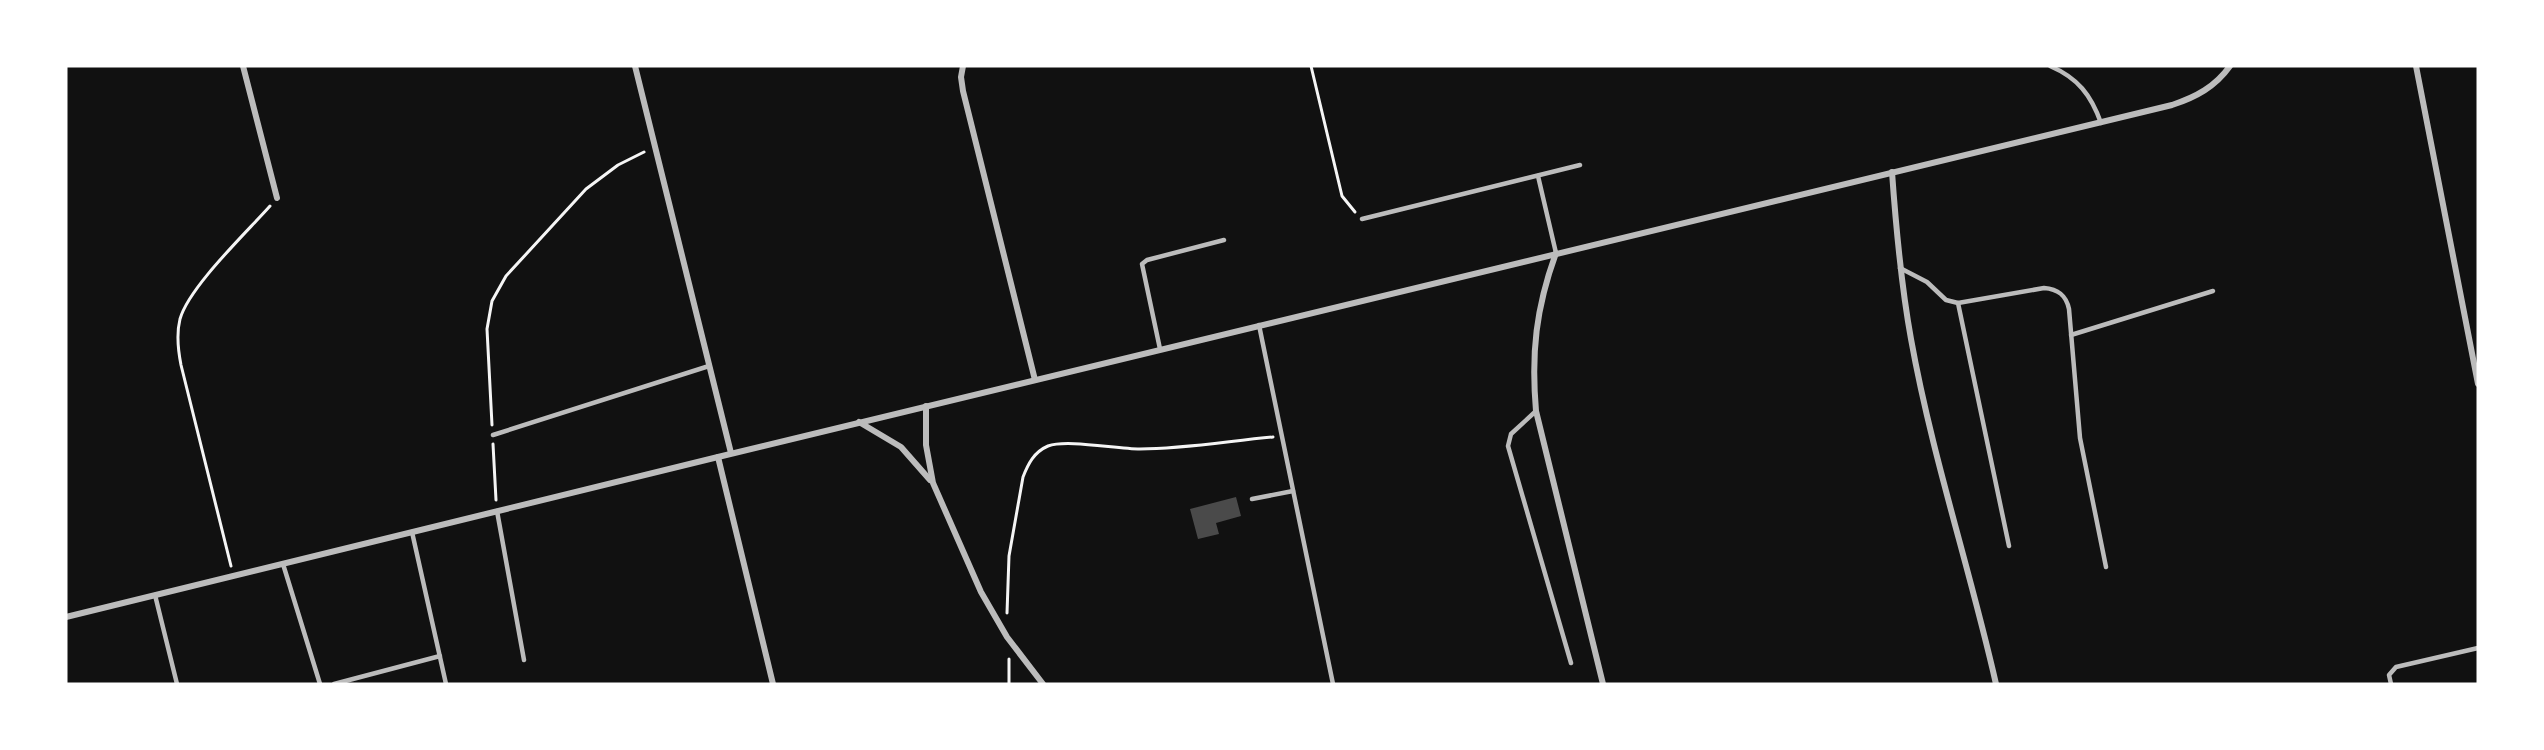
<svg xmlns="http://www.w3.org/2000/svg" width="2544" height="750" viewBox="0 0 2544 750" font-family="Commissioner,sans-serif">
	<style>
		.building { fill: #4a4a4a }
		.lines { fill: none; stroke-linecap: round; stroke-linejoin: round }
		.path { stroke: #f5f5f5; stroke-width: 3 }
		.service { stroke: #bcbcbc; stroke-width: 4.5 }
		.minor { stroke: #bcbcbc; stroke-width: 6 }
	</style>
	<rect width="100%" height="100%" fill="#111"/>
	<!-- building -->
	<polygon class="building" points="1236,497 1241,516 1216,523 1219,534 1198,539 1190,509"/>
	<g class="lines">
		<!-- path -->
		<g class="path">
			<polyline points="1311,66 1342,196 1355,212"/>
			<polyline points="492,425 487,329 492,301 506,276 586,189 618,165 644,152"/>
			<polyline points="493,444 496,500"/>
			<path d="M231 566 181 365C178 350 176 335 180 319 189 287 246 233 270 206"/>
			<path d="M1007 613 1009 556 1023 477C1028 464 1034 452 1048 446 1067 439 1116 449 1140 449 1184 449 1229 441 1273 437"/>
			<polyline points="1009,659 1009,684"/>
		</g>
		<!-- service -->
		<g class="service">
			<path d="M2050 66C2078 78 2091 95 2101 123"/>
			<polyline points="1538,176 1556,253"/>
			<polyline points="1362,219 1580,165"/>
			<path d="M1900 268 1927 282 1946 300 1958 303 2044 288C2058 289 2066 295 2069 309L2080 438 2106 567"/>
			<polyline points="1958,303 2009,546"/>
			<polyline points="1259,325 1333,684"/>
			<polyline points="2071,335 2213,291"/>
			<polyline points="1160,349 1142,264 1147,260 1224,240"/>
			<polyline points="1536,411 1511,434 1508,446 1571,663"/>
			<polyline points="493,435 709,366"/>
			<polyline points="1252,499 1293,491"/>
			<polyline points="497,511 524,660"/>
			<polyline points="412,532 446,684"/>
			<polyline points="283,564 320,684"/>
			<polyline points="155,595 177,684"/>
			<polyline points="334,684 440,656"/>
			<polyline points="2391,684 2389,675 2396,667 2478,648"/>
		</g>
		<!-- minor -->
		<g class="minor">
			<polyline points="243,66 277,198"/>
			<polyline points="635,66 731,453"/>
			<polyline points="963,66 961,77 963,91 1035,380"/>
			<polyline points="2416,66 2478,384"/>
			<path d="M1892 172C1896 228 1901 284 1911 339 1932 456 1970 569 1996 684"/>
			<path d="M1556 253C1536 308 1531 353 1536 411L1603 684"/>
			<polyline points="926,406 926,445 933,483 981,592 1007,637 1043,684"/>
			<polyline points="859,422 901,447 930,480"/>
			<polyline points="718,457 773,684"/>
			<path d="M66 617 718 457 2172 105C2196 97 2215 87 2230 66"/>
		</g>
	</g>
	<!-- border -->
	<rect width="2544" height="750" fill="none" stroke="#ffffff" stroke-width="135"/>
</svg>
